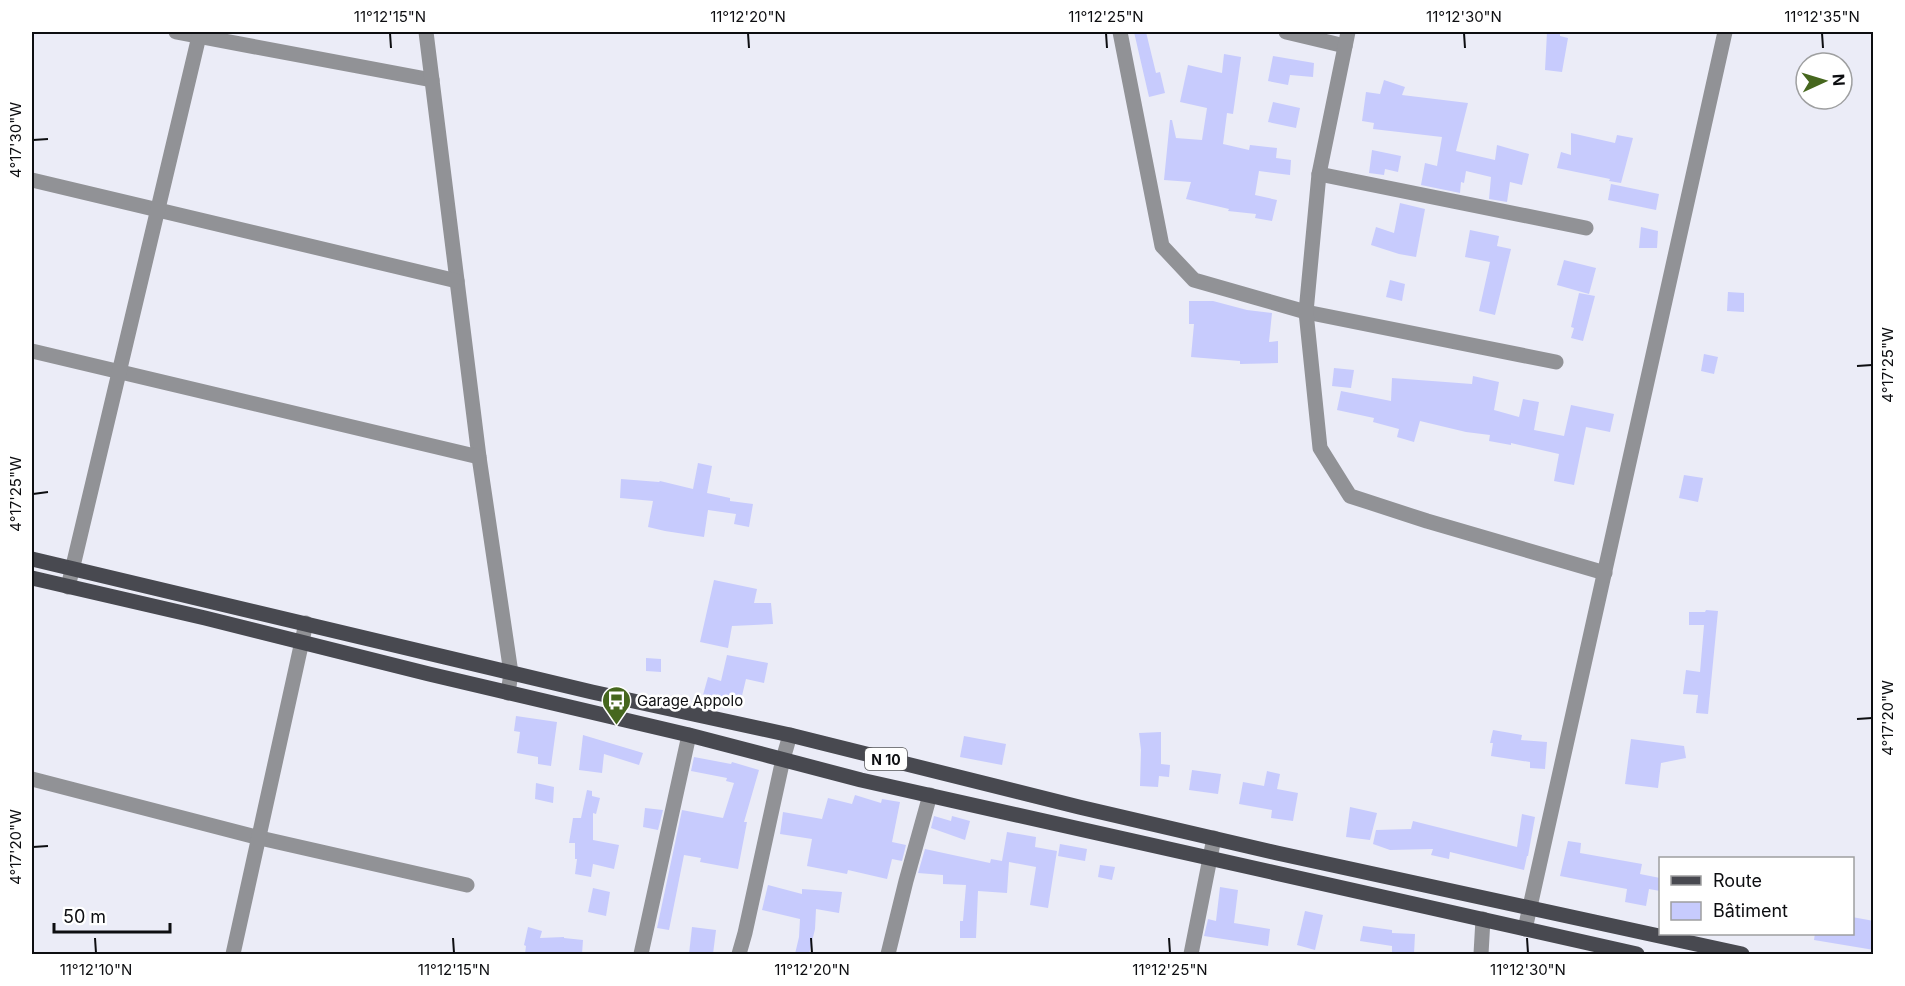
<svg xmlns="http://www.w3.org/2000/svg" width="1905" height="986" viewBox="0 0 1905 986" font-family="Inter,sans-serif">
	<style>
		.building { fill: #c7cbfd }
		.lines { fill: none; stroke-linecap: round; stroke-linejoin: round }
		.street { stroke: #919296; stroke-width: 15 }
		.primary { stroke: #484950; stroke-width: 15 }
		.ticks { fill: none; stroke: #0d0e11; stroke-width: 2 }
		.labels { text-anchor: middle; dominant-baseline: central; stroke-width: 5; stroke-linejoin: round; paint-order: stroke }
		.shield { fill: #fff; stroke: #565658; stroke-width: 1.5 }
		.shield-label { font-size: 14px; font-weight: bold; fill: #0d0e11 }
		.poi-label { font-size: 15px; fill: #0d0e11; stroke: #fff; text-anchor: start }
		.neatline { fill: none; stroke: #0d0e11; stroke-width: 2 }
		.ticks-label { font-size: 15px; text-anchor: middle; fill: #0d0e11 }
	</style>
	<rect width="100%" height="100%" fill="#ebecf7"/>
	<!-- building -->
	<g class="building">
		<polygon points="1134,32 1146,32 1156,73 1160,72 1165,93 1149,97"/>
		<polygon points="1547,32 1560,32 1560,36 1568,38 1562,72 1545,70"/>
		<polygon points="1224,54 1241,57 1233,114 1227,113 1223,144 1249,150 1250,145 1277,148 1276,158 1291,160 1290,175 1259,171 1255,195 1277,200 1272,221 1255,218 1256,214 1228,211 1229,209 1186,199 1191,182 1164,180 1170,120 1172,120 1176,138 1202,140 1207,108 1180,102 1188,65 1222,73"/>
		<polygon points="1273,56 1314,63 1313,77 1290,75 1288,85 1268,81"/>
		<polygon points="1384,80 1405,87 1402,95 1468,103 1456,151 1495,160 1497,145 1529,154 1522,185 1510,182 1507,202 1489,199 1491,177 1466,171 1464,183 1461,182 1460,193 1421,185 1425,163 1437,166 1442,137 1373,129 1374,123 1362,121 1366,92 1380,94"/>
		<polygon points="1273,102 1300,108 1296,128 1268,122"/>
		<polygon points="1571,133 1615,143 1617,135 1633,138 1621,183 1609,181 1610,179 1557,168 1561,152 1571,155"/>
		<polygon points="1372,150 1401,156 1398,172 1385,169 1384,175 1369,173"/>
		<polygon points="1611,184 1659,194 1656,210 1608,200"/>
		<polygon points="1400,203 1425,209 1416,257 1399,254 1371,245 1376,227 1394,233"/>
		<polygon points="1641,227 1658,231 1657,248 1639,248"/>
		<polygon points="1470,230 1499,236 1497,246 1511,249 1495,315 1479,311 1490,262 1465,257"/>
		<polygon points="1564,260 1596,268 1589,294 1557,285"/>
		<polygon points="1390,280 1405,284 1402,301 1386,297"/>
		<polygon points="1728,292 1744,293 1744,312 1727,311"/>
		<polygon points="1579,293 1595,296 1583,341 1571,338 1574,328 1571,327"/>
		<polygon points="1189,301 1213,301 1247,310 1272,313 1269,342 1278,341 1278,363 1240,364 1240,361 1191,357 1194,324 1189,324"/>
		<polygon points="1704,354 1718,357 1714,374 1701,371"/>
		<polygon points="1334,368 1354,370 1351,388 1332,386"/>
		<polygon points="1473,376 1499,382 1494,410 1519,417 1523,399 1539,402 1534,430 1564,436 1571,405 1614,414 1610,432 1586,427 1574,485 1554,481 1559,454 1511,443 1511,445 1489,441 1490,435 1466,432 1420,421 1414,442 1397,437 1399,429 1373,422 1374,418 1337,410 1341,391 1391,401 1392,378 1472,384"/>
		<polygon points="698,463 712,466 707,493 730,498 730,501 753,504 749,527 734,524 736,514 708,510 704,537 665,531 648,527 653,501 620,498 621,479 659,482 660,481 693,489"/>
		<polygon points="1684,475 1703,478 1698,502 1679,498"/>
		<polygon points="714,580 757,589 754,603 771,603 773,624 732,626 728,648 700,642"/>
		<polygon points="1706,610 1718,611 1708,714 1696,713 1698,695 1683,694 1686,670 1700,672 1704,625 1689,625 1689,612 1705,612"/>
		<polygon points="727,655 768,663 764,683 746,679 740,704 703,695 708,677 721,681"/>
		<polygon points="646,658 661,659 661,672 646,671"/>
		<polygon points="516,716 557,722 551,766 538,764 538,757 517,753 520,732 514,731"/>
		<polygon points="1493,730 1522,735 1521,740 1547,742 1545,769 1530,768 1530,762 1491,756 1493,743 1490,743"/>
		<polygon points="1161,732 1161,764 1170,765 1169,777 1159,776 1158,787 1140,786 1141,750 1139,733"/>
		<polygon points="583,735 643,753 639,765 604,754 602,773 579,770"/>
		<polygon points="964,736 1006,744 1002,765 960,757"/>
		<polygon points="1631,739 1684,746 1686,758 1661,763 1658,788 1625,784"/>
		<polygon points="694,757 731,764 732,762 759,770 744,822 747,822 738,869 700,862 701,858 684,855 669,930 657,928 682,810 723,818 734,783 726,781 727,778 691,771"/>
		<polygon points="1192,770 1221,774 1218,794 1189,790"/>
		<polygon points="1267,771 1280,774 1277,789 1298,793 1293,821 1271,818 1272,810 1239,804 1243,782 1264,786"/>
		<polygon points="536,783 554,787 553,803 535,799"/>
		<polygon points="587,790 592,791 592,796 600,798 596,814 593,813 593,840 619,845 614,869 593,864 591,877 575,874 577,859 575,859 575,843 569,843 573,818 581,818"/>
		<polygon points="855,795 881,803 882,799 900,802 892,842 906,845 902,861 892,859 887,879 848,870 847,874 807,866 812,839 780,834 783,812 822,819 828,798 852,804"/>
		<polygon points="1350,807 1377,813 1370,840 1346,837"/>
		<polygon points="645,808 663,810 658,830 643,827"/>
		<polygon points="1522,814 1535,817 1528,856 1527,856 1524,870 1450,852 1449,859 1431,855 1433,849 1390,850 1373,844 1376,830 1411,829 1413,821 1517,847"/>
		<polygon points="934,816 951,821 952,816 970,821 965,840 931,828"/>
		<polygon points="1007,832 1036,837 1035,847 1057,851 1048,908 1030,905 1036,867 1009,862 1007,893 978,891 976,938 960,938 960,921 963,921 966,885 943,884 943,875 918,873 925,849 990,863 991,859 1002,861"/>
		<polygon points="1568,841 1581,843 1580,853 1642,864 1640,874 1660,878 1660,891 1649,889 1646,906 1625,902 1627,889 1560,876"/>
		<polygon points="1060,844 1087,849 1085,861 1058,856"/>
		<polygon points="1100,865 1115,867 1112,880 1098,877"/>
		<polygon points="768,885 802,894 802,889 842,892 839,913 816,909 815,929 809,954 795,954 799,937 800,919 762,910"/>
		<polygon points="1220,887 1238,890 1234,923 1270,929 1268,946 1204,936 1208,919 1216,921"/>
		<polygon points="593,888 610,892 606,916 588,912"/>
		<polygon points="1305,911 1323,915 1315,950 1297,945"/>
		<polygon points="1852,917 1874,921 1874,950 1814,940 1815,933 1852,933"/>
		<polygon points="1363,926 1392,930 1392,933 1415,934 1414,954 1392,954 1392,946 1360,941"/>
		<polygon points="528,927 542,931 540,938 564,937 564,938 583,940 582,954 525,954 526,946 524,945"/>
		<polygon points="692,927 716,930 713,954 689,954"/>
	</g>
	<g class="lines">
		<!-- street -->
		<g class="street">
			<polyline points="176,32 432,80"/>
			<polyline points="426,32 479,457 511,673 508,693"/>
			<polyline points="1120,32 1162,246 1194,280 1306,312 1556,362"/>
			<polyline points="1286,32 1345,46"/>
			<polyline points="1348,32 1319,174 1306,312 1320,448 1350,496 1427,521 1605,573"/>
			<polyline points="1319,174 1586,228"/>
			<polyline points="32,180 457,281"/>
			<polyline points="32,351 479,457"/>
			<polyline points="68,587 200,32"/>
			<polyline points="32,779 260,838 467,885"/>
			<polyline points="1525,929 1725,32"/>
			<polyline points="233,954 306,623"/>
			<polyline points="641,954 689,735"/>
			<polyline points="739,954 745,933 783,759 790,735"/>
			<polyline points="888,954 906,881 930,795"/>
			<polyline points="1191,954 1214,838"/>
			<polyline points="1481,954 1483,919"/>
		</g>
		<!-- primary -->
		<g class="primary">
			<polyline points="32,559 592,692 790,735 1079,807 1277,853 1742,954"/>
			<polyline points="32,578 205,618 429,674 689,735 861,780 1637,954"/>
		</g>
	</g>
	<!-- ticks -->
	<path class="ticks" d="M390 33 391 48M748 33 749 48M1106 33 1107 48M1464 33 1465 48M1822 33 1823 48M33 140 48 139M1857 366 1872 365M33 494 48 492M1857 719 1872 718M33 847 48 846M95 938 96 953M453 938 454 953M811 938 812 953M1169 938 1170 953M1527 938 1528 953"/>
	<!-- icons -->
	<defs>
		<symbol id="bus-pin" viewBox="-11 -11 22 30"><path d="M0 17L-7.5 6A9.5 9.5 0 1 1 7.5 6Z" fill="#46671e" stroke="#fff"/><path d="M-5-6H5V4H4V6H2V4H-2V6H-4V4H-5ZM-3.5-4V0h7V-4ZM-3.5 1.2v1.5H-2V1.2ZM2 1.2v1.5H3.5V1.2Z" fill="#fff"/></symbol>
	</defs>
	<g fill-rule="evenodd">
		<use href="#bus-pin" x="600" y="684" width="33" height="45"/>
	</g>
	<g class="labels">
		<!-- shield labels -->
		<rect class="shield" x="865" y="748" width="42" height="22" rx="4.5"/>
		<g class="shield-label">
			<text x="886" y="759">N 10</text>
		</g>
		<!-- poi labels -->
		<g class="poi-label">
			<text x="637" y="700">Garage Appolo</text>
		</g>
	</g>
	<!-- border -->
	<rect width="1905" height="986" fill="none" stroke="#ffffff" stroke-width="66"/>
	<!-- legend -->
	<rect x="1659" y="857" width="195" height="78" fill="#ffffff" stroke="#9e9fa0" stroke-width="1.5"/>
	<rect x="1671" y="876" width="30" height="9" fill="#484950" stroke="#9e9fa0" stroke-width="1.5"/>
	<text x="1713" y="887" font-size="18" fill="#0d0e11">Route</text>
	<rect x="1671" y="902" width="30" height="18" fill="#c7cbfd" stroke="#9e9fa0" stroke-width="1.5"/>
	<text x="1713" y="917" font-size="18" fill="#0d0e11">Bâtiment</text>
	<!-- north arrow -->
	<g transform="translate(1824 81) rotate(86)"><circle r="28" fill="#ffffff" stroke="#9e9fa0" stroke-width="1.5"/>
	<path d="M0-4.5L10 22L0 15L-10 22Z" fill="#46671e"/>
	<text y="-9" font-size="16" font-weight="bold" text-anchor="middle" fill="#0d0e11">N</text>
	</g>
	<!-- scale -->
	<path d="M54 923v9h116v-9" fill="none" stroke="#0d0e11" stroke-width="3"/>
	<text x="63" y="923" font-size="18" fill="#0d0e11" stroke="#ffffff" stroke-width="4.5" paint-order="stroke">50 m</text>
	<rect x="33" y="33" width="1839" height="920" class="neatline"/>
	<g class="ticks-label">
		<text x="390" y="22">11°12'15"N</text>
		<text x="748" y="22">11°12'20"N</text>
		<text x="1106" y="22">11°12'25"N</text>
		<text x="1464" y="22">11°12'30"N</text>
		<text x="1822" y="22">11°12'35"N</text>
		<text transform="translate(16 140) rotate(-90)" y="5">4°17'30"W</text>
		<text transform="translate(1888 365) rotate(-90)" y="5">4°17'25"W</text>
		<text transform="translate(16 494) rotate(-90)" y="5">4°17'25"W</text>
		<text transform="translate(1888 718) rotate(-90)" y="5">4°17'20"W</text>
		<text transform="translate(16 847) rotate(-90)" y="5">4°17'20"W</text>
		<text x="96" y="975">11°12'10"N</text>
		<text x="454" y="975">11°12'15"N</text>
		<text x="812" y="975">11°12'20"N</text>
		<text x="1170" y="975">11°12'25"N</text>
		<text x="1528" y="975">11°12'30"N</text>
	</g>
</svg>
